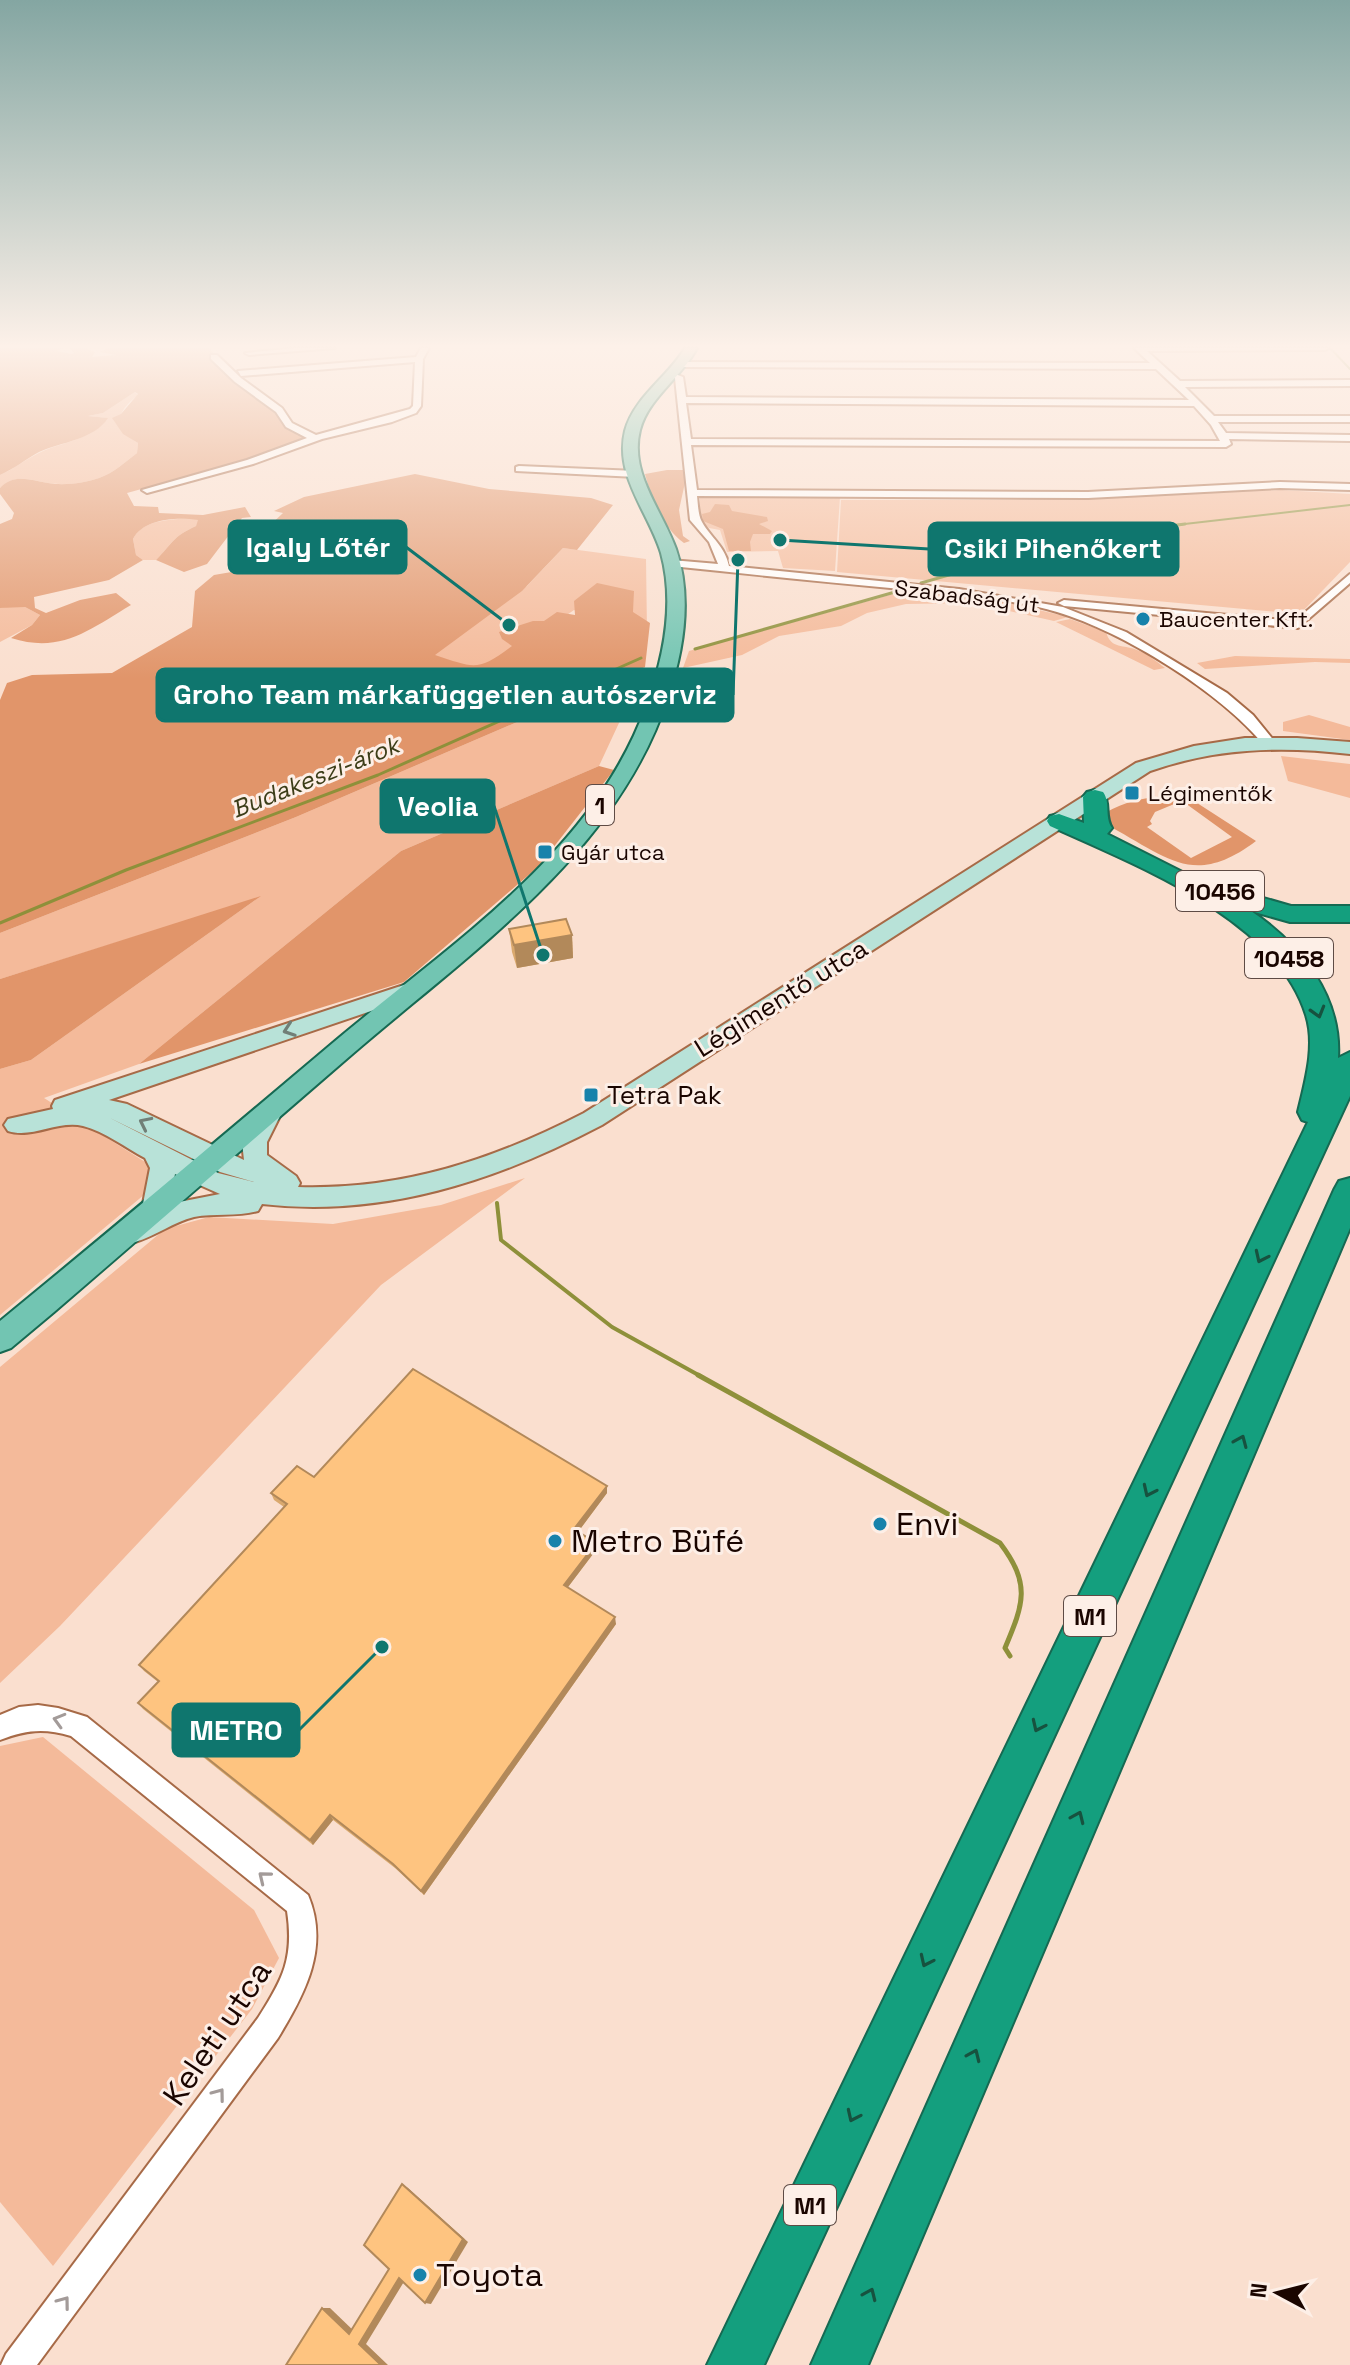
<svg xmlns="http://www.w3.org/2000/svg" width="1350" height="2365" viewBox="0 0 1350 2365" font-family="'Space Grotesk',sans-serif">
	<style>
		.green { fill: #f4ba9a }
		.forest { fill: #e1956a }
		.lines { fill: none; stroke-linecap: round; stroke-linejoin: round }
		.stream-far3 { stroke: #8e903a; stroke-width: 2 }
		.stream-far2 { stroke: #8e903a; stroke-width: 3 }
		.stream-far1 { stroke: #8e903a; stroke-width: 4 }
		.stream { stroke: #8e903a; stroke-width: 5 }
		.minor-casing { stroke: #a76a47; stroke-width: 4 }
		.secondary-casing { stroke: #a76a47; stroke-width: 4 }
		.primary-casing { stroke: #166952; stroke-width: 4 }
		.motorway-casing { stroke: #166952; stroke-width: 4 }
		.minor { fill: #fff; fill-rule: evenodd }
		.secondary { fill: #b8e2d8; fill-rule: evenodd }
		.primary { fill: #72c5b2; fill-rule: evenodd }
		.motorway { fill: #149f7e; fill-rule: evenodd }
		.wall { fill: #daa96e }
		.shaded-wall { fill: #b2895a }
		.building { fill: #fec480; stroke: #b2895a; stroke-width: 2 }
		.oneway { stroke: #17523f }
		.oneway2 { stroke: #717f77 }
		.oneway3 { stroke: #a39b99 }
		.poi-dot { fill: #1782ab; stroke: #fdefe7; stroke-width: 3 }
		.labels { text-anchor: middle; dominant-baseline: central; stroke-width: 6; stroke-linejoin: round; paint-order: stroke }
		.far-street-label { font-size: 22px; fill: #1a0500; stroke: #fdefe7 }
		.far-poi-label { font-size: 22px; fill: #1a0500; stroke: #fdefe7; text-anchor: start }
		.far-water-label { font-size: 24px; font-style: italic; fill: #3c3d18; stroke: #fdefe7 }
		.shield { fill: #fdefe7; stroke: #5e4b45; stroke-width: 2 }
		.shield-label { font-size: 24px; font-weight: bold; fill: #1a0500 }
		.street-label { font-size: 26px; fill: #1a0500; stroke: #fdefe7 }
		.poi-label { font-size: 26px; fill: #1a0500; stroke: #fdefe7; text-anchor: start }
		.near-poi-label { font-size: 32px; fill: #1a0500; stroke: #fdefe7; text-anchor: start }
		.near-street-label { font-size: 32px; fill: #1a0500; stroke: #fdefe7 }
		.leader { fill: none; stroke: #0f766e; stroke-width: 3 }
		.callout-dot { fill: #0f766e; stroke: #fdefe7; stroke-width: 3 }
		.callout { fill: #0f766e; stroke: #0f766e; stroke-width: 3 }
		.callout-label { font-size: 28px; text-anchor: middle; font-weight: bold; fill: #fff }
	</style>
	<rect width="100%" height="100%" fill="#fadfcf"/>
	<!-- green -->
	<g class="green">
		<path d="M135 392 138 395C115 413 113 427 138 443L137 453C125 462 114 473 99 478 85 483 63 486 48 483 30 480 15 473 0 488V475C14 469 26 459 39 453 60 442 94 440 107 418L88 416 103 413Z"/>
		<polygon points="1281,490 1350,494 1350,562 1300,614 837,572 841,500 1010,500"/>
		<polygon points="700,496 840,497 835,571 783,568 778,551 727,552 720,530 709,528 700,521"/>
		<path d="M190 518 199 520 196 526C172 537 173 543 156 560H143L136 555 133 539C143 519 171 520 190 518Z"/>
		<polygon points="563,548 646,559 647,632 574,610 479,676 412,655 527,586"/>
		<polygon points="904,591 1002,601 1068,617 1054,621 973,603 906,604 867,613 841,626 779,636 742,655 683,668 689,651"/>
		<polygon points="12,606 25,607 40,615 32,625 0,642 0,608"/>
		<path d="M1070 619 1106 632C1111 650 1124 644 1137 650 1147 653 1157 662 1165 668L1154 670 1056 622Z"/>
		<polygon points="1235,656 1350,659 1350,663 1315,662 1205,669 1197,663"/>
		<polygon points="645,667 599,766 401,851 139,1064 44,1098 153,1167 145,1194 0,1315 0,1069 31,1060 258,898 0,979 0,933 296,817"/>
		<polygon points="1309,715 1350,727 1350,740 1283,731 1283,722"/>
		<polygon points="1281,756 1350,764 1350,798 1288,781"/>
		<polygon points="525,1178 381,1285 60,1626 0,1683 0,1367 165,1229 209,1217 333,1224 441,1205"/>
		<polygon points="43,1737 254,1910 279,1958 252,2009 53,2266 0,2202 0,1746"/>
	</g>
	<!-- forest -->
	<g class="forest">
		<path d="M0 348H64L56 351 72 354 74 353 70 348H85L95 352 92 357 116 355 100 352 108 348H210L220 365 279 413 284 423 307 439 261 456 127 493 134 506 158 507 159 513 203 515 245 507 251 517 242 518 207 564 184 572 156 560C173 543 172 537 196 526L198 520C178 517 144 518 133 539L136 555 143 560 109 580 34 597 35 608 46 613 80 600 116 593 131 605C89 630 61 654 11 638L32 625 40 615 25 607 0 608V524L12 519 14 513 0 494V488C14 473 30 480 48 483 63 486 85 483 99 478 114 473 125 462 137 453L138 443 123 434 112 418 121 414 138 394 135 392 103 413 88 416 108 418C94 440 61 442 39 452 26 459 14 469 0 475Z"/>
		<path d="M667 470H684L686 478 679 510 683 536 690 541 684 543C663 528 651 498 645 474Z"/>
		<path d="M415 474 489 489 591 498 613 505 577 550 563 548 522 591 435 655C475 668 477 672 512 646L502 639 499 632 533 621H544L557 612 575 615 574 601 597 583 634 591 633 612 650 623 645 667 296 817 0 933V700L7 683 32 675 112 673 192 627 195 591 214 575 249 569 269 556 257 544 264 531 283 513 274 511 304 497Z"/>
		<polygon points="715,504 729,505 732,511 767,517 768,521 759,524 772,531 770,534 753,534 750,542 751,551 729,551 723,529 703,521 702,514 710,512"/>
		<polygon points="599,766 614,770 538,867 404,982 139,1064 401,851"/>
		<path d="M1165 795 1179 802 1155 812 1150 821 1152 824 1147 827 1191 858 1232 837 1185 803 1194 801 1256 841C1195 887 1169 859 1111 827L1105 813C1125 801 1143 799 1165 795Z"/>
		<polygon points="261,896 31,1060 0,1069 0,979"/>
	</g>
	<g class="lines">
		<!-- stream-far3 -->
		<g class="stream-far3">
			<polyline points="1330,348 1350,369"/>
			<polyline points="1167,526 1350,505"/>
		</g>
		<!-- stream-far2 -->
		<g class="stream-far2">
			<path d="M921 583C1012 557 1090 535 1185 524"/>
			<polyline points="695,649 895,592"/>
			<polyline points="0,923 126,870 378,775 641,658"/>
		</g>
		<!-- stream-far1 -->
		<polyline class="stream-far1" points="497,1203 501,1240 612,1327 702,1377"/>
		<!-- stream -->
		<path class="stream" d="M698 1375 1000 1543C1031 1584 1024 1603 1005 1648L1010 1656"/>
		<defs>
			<g id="minor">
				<polygon points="296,348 335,348 249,355 245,353"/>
				<polygon points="421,348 429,348 423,359 421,406 416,413 392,422 322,439 253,464 147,493 142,490 247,460 307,438 286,427 276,412 235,382 211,359 211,355 217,355 241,378 282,408 292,423 316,435 410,409 413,406 415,362 241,376 238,371 416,357"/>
				<path d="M1134 348H1329L1325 350 1147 351 1180 381 1350 380V386L1185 387 1214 416H1350V422H1218L1226 433 1350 435V441L1229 439 1231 444 1226 447 691 445 697 490 1088 492 1280 482 1350 484V490L1280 488 1088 498 697 496C698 504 698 515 702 522 711 538 725 546 729 566L959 589 1063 607 1126 632 1227 693 1253 715 1275 742 1274 745H1264C1220 692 1124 632 1057 612 1010 598 950 594 901 589 824 582 748 574 671 566L666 563 671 560 718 564 709 542 690 520 675 378 670 376V372L683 377 686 397 1189 400 1156 369 682 367 679 362 1150 363ZM686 403 1194 406 1211 425 1220 441 691 439Z"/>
				<polygon points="519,466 636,471 641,474 636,477 516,471 516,467"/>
				<polygon points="1350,574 1350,583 1298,628 1064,606 1058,603 1064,600 1295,621"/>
				<path d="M38 1705 58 1708 87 1717 308 1895C330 1947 305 1994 278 2038L37 2365H1L6 2354 258 2018C283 1979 294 1958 287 1911L71 1736C44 1728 26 1730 0 1740V1715L19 1707Z"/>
			</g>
			<path id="secondary" d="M1245 738H1297L1350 742V754C1281 746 1216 748 1150 771L602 1125C496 1181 383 1218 262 1204L258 1211C238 1217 215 1213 194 1217 173 1222 156 1236 135 1242L126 1239 122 1232 126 1225 145 1214 142 1209 150 1168 145 1158C126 1148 104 1131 83 1126 58 1120 32 1139 8 1131L4 1125 8 1119 53 1109 52 1106 55 1100 416 981 424 983 427 988 424 993 109 1100 127 1104 244 1160 242 1142 261 1106 270 1103 279 1106 282 1112 267 1142V1155L296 1176 300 1183 298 1187C402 1190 493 1160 584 1113L1136 763 1194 746ZM110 1118 220 1172 254 1182 218 1173ZM175 1174 220 1194 169 1204Z"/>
			<path id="primary" d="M685 348H697C682 377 648 398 640 430 629 473 662 510 676 549 692 596 684 650 668 697 617 854 469 953 350 1056 251 1141 153 1227 54 1312L11 1348 0 1352V1321C110 1231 219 1139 328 1047 443 949 593 855 646 706 664 657 675 604 661 553 649 513 614 476 625 431 634 397 668 377 685 348Z"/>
			<g id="motorway">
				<path d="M1095 790 1103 792C1111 803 1104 816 1112 828L1107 834 1222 892 1232 889 1291 906H1350V922H1290L1251 911C1300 944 1342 996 1338 1058L1350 1052V1096L764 2365H707L1308 1122 1302 1120 1298 1112C1305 1082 1316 1046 1306 1015 1276 918 1135 865 1050 826L1047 821 1050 816 1059 814 1084 823 1083 797 1087 792Z"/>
				<polygon points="1350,1178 1350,1228 868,2365 811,2365 1334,1190 1339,1181"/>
			</g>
		</defs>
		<!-- minor casing -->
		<use href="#minor" class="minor-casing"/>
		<!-- secondary casing -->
		<use href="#secondary" class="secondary-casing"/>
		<!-- primary casing -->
		<use href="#primary" class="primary-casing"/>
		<!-- motorway casing -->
		<use href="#motorway" class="motorway-casing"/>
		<!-- minor -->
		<use href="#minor" class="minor"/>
		<!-- secondary -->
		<use href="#secondary" class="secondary"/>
		<!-- primary -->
		<use href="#primary" class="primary"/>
		<!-- motorway -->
		<use href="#motorway" class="motorway"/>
	</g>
	<!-- wall -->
	<g class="wall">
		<polygon points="509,929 572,935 573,958 517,968 512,952"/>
		<polygon points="314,1477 607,1486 607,1493 578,1532 596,1550 568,1587 616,1624 424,1895 395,1868 333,1820 313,1845 143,1709 138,1703 158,1682 144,1671 139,1665 284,1507 274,1500 271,1493"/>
	</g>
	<!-- shaded-wall -->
	<g class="shaded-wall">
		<polygon points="572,935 573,958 517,968 514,945"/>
		<polygon points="607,1486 607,1493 575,1536 574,1529"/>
		<polygon points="596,1543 596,1550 565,1591 564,1585"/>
		<polygon points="615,1617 616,1624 424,1895 421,1891"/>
		<polygon points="330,1815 333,1820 313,1845 310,1840"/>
		<polygon points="402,2184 408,2188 468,2242 431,2304 425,2303"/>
		<polygon points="399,2278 405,2280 366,2344 388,2365 381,2365 359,2344"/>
		<polygon points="322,2308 330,2308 357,2334 349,2334"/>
	</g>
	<!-- building -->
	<g class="building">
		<polygon points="566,919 572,935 514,945 509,929"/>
		<polygon points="413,1369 607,1486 574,1529 596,1543 564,1585 615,1617 421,1891 393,1864 330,1815 310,1840 138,1703 159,1681 139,1665 287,1504 271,1493 297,1466 314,1477"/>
		<polygon points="402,2184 463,2239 425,2303 399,2278 359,2344 381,2365 286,2365 322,2308 349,2334 389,2269 364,2245"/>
	</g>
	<!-- one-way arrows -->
	<defs><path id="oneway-chevron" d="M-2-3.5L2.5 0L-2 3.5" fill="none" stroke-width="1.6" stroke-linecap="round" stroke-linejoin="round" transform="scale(2)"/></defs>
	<g class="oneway">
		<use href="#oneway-chevron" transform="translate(1318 1012) rotate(74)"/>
		<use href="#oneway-chevron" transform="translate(1261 1257) rotate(115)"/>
		<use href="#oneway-chevron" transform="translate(1241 1441) rotate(-67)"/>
		<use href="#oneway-chevron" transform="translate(1149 1491) rotate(115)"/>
		<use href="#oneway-chevron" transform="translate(1038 1726) rotate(115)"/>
		<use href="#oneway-chevron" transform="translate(1078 1817) rotate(-66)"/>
		<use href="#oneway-chevron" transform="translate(926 1961) rotate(115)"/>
		<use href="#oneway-chevron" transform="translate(974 2055) rotate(-66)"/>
		<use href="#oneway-chevron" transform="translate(853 2116) rotate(115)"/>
		<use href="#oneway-chevron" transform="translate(870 2294) rotate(-66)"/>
	</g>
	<g class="oneway2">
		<use href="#oneway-chevron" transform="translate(289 1030) rotate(161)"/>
		<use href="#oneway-chevron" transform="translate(145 1123) rotate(-154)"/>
	</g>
	<g class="oneway3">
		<use href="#oneway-chevron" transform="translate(59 1720) rotate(-164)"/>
		<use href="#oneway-chevron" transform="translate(264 1877) rotate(-141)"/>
		<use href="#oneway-chevron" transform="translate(219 2094) rotate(-53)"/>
		<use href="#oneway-chevron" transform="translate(64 2302) rotate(-53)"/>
	</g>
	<!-- sky -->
	<linearGradient id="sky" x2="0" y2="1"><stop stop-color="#84a6a2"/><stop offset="0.51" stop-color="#fdf1e9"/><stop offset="1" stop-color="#fdf1e9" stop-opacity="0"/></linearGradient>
	<rect width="1350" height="679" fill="url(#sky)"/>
	<!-- markers -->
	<g class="poi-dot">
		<circle cx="1143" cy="619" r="8"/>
		<rect x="1124" y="785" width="16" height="16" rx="4"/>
		<rect x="537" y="844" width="16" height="16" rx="4"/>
		<rect x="583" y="1087" width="16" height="16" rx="4"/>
		<circle cx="880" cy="1524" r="8"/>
		<circle cx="555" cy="1541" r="8"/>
		<circle cx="420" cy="2275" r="8"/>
	</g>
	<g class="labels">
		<!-- far-street labels -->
		<g class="far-street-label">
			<text transform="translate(967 596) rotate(7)">Szabadság út</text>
		</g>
		<!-- far-poi labels -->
		<g class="far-poi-label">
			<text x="1159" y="619">Baucenter Kft.</text>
			<text x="1148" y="793">Légimentők</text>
			<text x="561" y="852">Gyár utca</text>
		</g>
		<!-- far-water labels -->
		<g class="far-water-label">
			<text transform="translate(315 777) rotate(-22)">Budakeszi-árok</text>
		</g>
		<!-- shield labels -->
		<g class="shield">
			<rect x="586" y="785" width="28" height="40" rx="6"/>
			<rect x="1176" y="871" width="88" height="40" rx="6"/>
			<rect x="1245" y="938" width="88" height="40" rx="6"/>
			<rect x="1064" y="1596" width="52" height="40" rx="6"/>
			<rect x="784" y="2185" width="52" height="40" rx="6"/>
		</g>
		<g class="shield-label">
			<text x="600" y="805">1</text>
			<text x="1220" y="891">10456</text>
			<text x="1289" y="958">10458</text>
			<text x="1090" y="1616">M1</text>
			<text x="810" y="2205">M1</text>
		</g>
		<!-- street labels -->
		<g class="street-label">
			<text transform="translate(781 998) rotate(-32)">Légimentő utca</text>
		</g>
		<!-- poi labels -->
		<g class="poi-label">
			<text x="607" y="1095">Tetra Pak</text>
		</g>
		<!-- near-poi labels -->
		<g class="near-poi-label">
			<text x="896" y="1524">Envi</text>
			<text x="571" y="1541">Metro Büfé</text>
			<text x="436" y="2275">Toyota</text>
		</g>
		<!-- near-street labels -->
		<g class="near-street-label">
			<text transform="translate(217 2033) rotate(-56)">Keleti utca</text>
		</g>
	</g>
	<!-- callouts -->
	<path class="leader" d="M509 625L406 547M780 540L929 549M738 560L733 695M543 955L494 806M382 1647L299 1730"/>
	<g class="callout-dot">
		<circle cx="509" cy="625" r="8"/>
		<circle cx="780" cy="540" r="8"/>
		<circle cx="738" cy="560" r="8"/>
		<circle cx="543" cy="955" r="8"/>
		<circle cx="382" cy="1647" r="8"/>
	</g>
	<g class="callout">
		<rect x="229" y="521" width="177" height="52" rx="8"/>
		<rect x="929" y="523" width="249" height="52" rx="8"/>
		<rect x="157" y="669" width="576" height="52" rx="8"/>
		<rect x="381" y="780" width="113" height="52" rx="8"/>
		<rect x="173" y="1704" width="126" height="52" rx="8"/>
	</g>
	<g class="callout-label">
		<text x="318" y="557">Igaly Lőtér</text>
		<text x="1053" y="558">Csiki Pihenőkert</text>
		<text x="445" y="704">Groho Team márkafüggetlen autószerviz</text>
		<text x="438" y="816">Veolia</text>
		<text x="236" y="1740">METRO</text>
	</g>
	<!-- north arrow -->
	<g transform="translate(1278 2293) rotate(277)" stroke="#fdefe7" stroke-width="6" paint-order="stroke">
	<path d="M0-6L14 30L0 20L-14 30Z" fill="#1a0500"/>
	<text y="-12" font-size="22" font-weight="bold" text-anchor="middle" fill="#1a0500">N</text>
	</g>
</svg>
